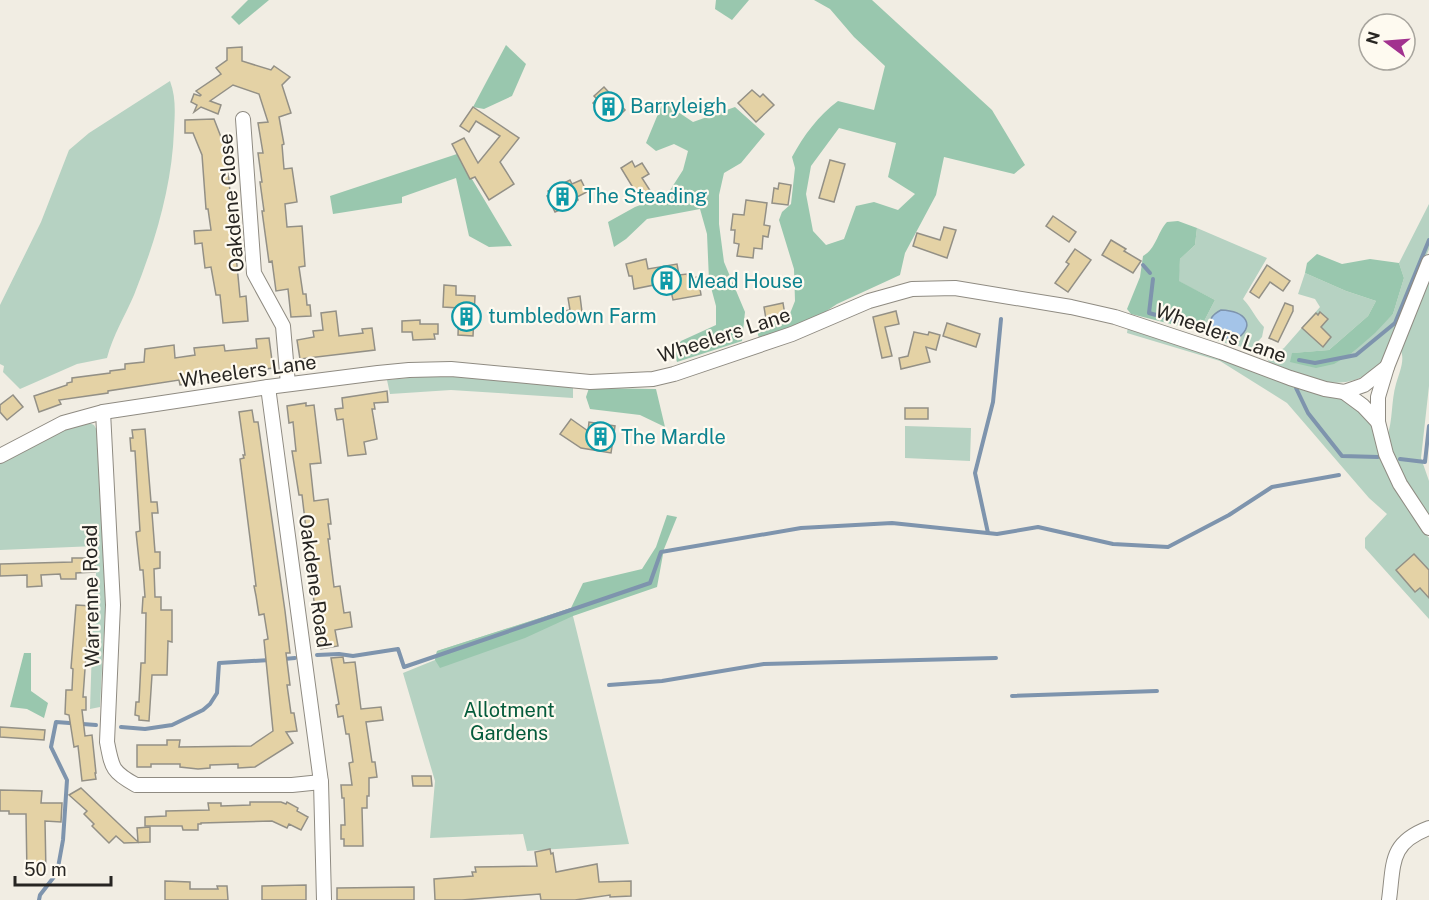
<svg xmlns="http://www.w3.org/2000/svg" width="1429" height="900" viewBox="0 0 1429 900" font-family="'Public Sans',sans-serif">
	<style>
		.green { fill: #b6d2c2 }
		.forest { fill: #99c7ae; fill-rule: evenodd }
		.water { fill: #a4c4e8; stroke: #7e94ad; stroke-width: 1.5 }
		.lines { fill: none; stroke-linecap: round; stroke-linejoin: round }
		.stream { stroke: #7e94ad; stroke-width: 4 }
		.building { fill: #e4d2a5; stroke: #939086; stroke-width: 1.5 }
		.street-casing { stroke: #8f8b82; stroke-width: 16 }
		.street { stroke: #fff; stroke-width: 14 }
		.labels { text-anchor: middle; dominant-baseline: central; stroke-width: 4.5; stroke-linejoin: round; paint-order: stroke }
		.culture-label { font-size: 20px; fill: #0d838f; stroke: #fefaf0; text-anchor: start }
		.street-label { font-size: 20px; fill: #272522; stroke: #fefaf0 }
		.park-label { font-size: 20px; fill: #055b3b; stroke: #fefaf0 }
	</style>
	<rect width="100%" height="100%" fill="#f1ede3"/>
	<!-- green -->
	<g class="green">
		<path d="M170 81C176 97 175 112 174 130 172 187 155 242 134 295 125 316 113 335 107 358L77 364 20 389 3 372 4 366 0 364V305L41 222 69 150 89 133Z"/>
		<path d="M1429 204V249L1385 358C1351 399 1312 380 1270 364L1267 358 1284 348 1320 307 1315 299 1298 294 1305 273 1346 291 1376 301 1368 316 1329 350 1293 353H1352L1393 314 1404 278 1399 263Z"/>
		<path d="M1197 228 1267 258 1243 299C1252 308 1255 318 1264 327L1262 337 1251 349 1221 342 1199 331 1215 300 1178 281 1180 259 1195 245Z"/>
		<path d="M1429 278V386L1421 458 1429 481V516L1400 473 1387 437C1393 421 1391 401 1396 384 1399 373 1405 361 1401 351Z"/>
		<polygon points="1128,326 1335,396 1351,403 1363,414 1373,429 1407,507 1429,538 1429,619 1365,548 1365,538 1387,514 1369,498 1287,403 1220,361 1127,333"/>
		<polygon points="450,374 567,385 573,388 573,398 451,390 390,394 387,380"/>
		<polygon points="87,422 94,425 99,434 106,593 100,707 90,709 94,585 96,585 96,546 0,550 0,461 64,428"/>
		<polygon points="905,426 971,428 970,461 905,458"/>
		<polygon points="571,608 629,844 527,851 523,834 430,838 435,781 403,673 435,660 437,651"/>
	</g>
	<!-- forest -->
	<g class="forest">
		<polygon points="248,0 269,0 239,25 231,17"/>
		<polygon points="716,0 749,0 732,20 715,9"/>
		<path d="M814 0H872L992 110 1025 165 1014 174 944 157 936 195 905 253 900 275 837 304 819 316 759 338 756 328 789 316 795 301 794 269 779 220 782 212 791 204 795 168 792 157C804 135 818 116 838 101L874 110 885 66 854 37 830 9ZM839 128 896 143 888 177 915 194 898 210 874 202 856 206 844 239 826 245 813 231 806 194 811 166Z"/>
		<polygon points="506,45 526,64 512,96 484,109 473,107"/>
		<polygon points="663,102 693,122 735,107 765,134 741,163 724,173 719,195 719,224 724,262 745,312 742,341 677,362 674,351 681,341 716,325 716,306 709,280 707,234 700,209 647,219 626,239 614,247 608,222 635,207 667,195 683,170 688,151 674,144 656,151 646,143"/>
		<polygon points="457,154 512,246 489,247 469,236 456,178 402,197 402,203 333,214 330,196"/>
		<path d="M1178 221 1197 228 1195 245 1180 259 1179 281 1215 300 1199 331 1131 314 1127 309 1140 277 1143 256C1156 249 1157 233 1167 222Z"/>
		<polygon points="1317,254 1342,264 1370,259 1399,263 1404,278 1393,314 1375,333 1352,353 1334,364 1316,368 1290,362 1292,353 1329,350 1368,316 1376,301 1346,291 1305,273 1307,263"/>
		<polygon points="589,388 656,389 665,427 640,415 590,409 586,397"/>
		<polygon points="667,515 677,517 664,549 657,587 573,616 525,638 440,668 435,660 437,651 571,608 583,583 642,569 656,547"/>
		<polygon points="24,653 31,653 31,691 48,703 44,718 27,709 10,707"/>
	</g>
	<!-- water -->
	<path class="water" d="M1221 310C1245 311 1258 325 1234 341L1210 332C1208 321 1211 315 1221 310Z"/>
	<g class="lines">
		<!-- stream -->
		<g class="stream">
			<polyline points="1143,265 1150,273"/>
			<polyline points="1153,279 1149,313 1209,330"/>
			<polyline points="1299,360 1315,363 1356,355 1395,323 1429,240"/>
			<polyline points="1296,388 1308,413 1342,456 1378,457"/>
			<polyline points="1400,459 1425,462 1429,426"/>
			<polyline points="988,533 975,473 993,402 1001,319"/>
			<polyline points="317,655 339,654 353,656 398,649 404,667 650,583 661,552 801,528 892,523 997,534 1038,527 1113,544 1168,547 1229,515 1272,487 1339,475"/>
			<polyline points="284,659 295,658"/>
			<polyline points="609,685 662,681 764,664 996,658"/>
			<polyline points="1012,696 1157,691"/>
			<polyline points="121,727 145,729 172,725 203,710 210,704 217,693 219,663 270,660"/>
			<polyline points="39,900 40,895 57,873 63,840 67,780 51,747 56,722 96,725"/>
		</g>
	</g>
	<!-- building -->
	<g class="building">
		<polygon points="242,47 242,61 271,70 274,66 290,77 282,85 291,113 279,117 284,144 282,145 284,169 292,168 297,202 285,204 287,227 302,226 305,266 299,267 303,294 306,294 307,305 310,305 311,316 291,317 288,289 276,291 272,261 269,262 262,211 264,211 260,182 262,182 258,153 263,153 258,123 268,122 259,94 233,85 210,101 221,105 218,114 201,107 194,112 197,105 191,102 194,94 200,96 201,95 196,91 221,74 216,68 227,60 227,48"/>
		<polygon points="604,87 625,110 617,118 613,113 608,119 593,103 597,99 594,96"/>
		<polygon points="752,90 760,97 763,94 774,105 756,122 738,103"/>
		<polygon points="473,107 519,138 500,162 514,184 489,200 475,177 470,179 452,144 464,138 478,163 500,136 476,121 469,132 460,126"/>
		<polygon points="214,119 226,150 240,297 246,296 248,321 223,323 220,295 216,295 211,267 205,268 202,243 195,244 194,231 211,230 208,209 206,209 202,155 193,133 185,133 185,120"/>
		<polygon points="830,160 845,164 834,202 819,198"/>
		<polygon points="632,161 635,167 642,163 649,174 642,178 651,192 642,198 639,195 633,199 626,190 632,186 621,168"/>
		<polygon points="570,180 572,184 581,180 587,192 577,197 578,200 571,205 555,212 547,196 550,195 548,191"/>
		<polygon points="779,183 791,185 788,205 772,203 774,188 778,189"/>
		<polygon points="746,200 767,203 764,225 770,226 768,237 763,236 762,249 754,248 753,258 737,256 739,244 734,243 735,230 731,230 733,214 744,215"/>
		<polygon points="1053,216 1076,232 1069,242 1046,226"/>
		<polygon points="944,227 956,230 947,258 913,246 917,233 940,240"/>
		<polygon points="1111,240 1126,249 1124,251 1141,261 1133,273 1102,255"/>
		<polygon points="1075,249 1091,260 1068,292 1055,283 1069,264 1066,262"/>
		<polygon points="646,259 648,269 677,264 679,275 687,274 688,279 698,277 701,295 673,300 669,282 634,289 632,276 629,276 626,264"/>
		<polygon points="1267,265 1290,281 1283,291 1270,282 1259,298 1250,292"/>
		<polygon points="444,285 456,286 456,295 475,296 473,336 458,335 459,308 443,307"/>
		<polygon points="580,296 583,320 560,323 558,312 570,310 568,298"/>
		<polygon points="783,303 785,315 766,319 764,307"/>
		<polygon points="1285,303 1293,306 1293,311 1278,342 1269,338"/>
		<polygon points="336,311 339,336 363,333 362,329 372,328 375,350 300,359 297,340 314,337 313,331 323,330 321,313"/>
		<polygon points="896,311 899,324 885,327 892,356 882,358 873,317"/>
		<polygon points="1320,312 1328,319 1321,327 1331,337 1323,347 1302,328 1316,313 1318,315"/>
		<polygon points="420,320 420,324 438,324 438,334 434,334 435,339 413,340 412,332 402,332 402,321"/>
		<polygon points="947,323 980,334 976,347 943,336"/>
		<polygon points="914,332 928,335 929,332 940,335 936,350 926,347 930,362 901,369 899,358 908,356"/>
		<polygon points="269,338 273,368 200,378 201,382 180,385 179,380 108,391 108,393 59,400 61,404 39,412 34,396 67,385 67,383 72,382 72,378 110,373 110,371 125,369 125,364 144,362 145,349 174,345 175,358 195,355 194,348 224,345 225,351 257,348 256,339"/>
		<polygon points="387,391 388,402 374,403 375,409 372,409 377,439 364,442 366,454 348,456 343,419 337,420 335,409 343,408 342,398"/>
		<polygon points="13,395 23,407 7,420 0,412 0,405"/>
		<polygon points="306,403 306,406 314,405 321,463 310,464 314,501 328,499 331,524 328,524 330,539 328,539 334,587 340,586 344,613 350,612 352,627 335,630 338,646 321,649 306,546 308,546 302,495 299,495 292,451 296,451 293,422 289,423 287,406"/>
		<rect x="905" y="408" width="23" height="11"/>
		<polygon points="252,410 254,422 258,422 285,611 290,653 286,653 290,685 287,685 291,713 294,713 297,731 286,732 293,743 255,767 238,768 238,764 210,765 210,768 198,769 180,767 180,764 151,764 151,767 137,767 137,745 167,745 167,740 180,740 179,747 251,746 273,731 264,640 268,639 264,614 259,615 256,596 254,586 256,586 240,459 244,458 243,455 245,455 239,412"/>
		<polygon points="571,419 588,431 589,422 615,426 611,453 581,448 560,434"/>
		<polygon points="145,429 151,502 157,502 158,513 152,513 155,552 160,552 160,568 154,569 155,597 161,597 161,610 172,610 172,642 168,641 167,675 152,675 149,721 139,720 139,716 135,715 136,702 139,702 141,663 145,663 146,613 142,613 143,597 145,597 143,570 140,570 136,532 140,531 135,451 131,451 130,438 133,438 132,430"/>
		<polygon points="1414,554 1429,570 1429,598 1420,588 1415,592 1396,570"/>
		<polygon points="72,558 88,558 89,561 95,561 95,572 76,573 76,579 61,579 60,574 41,575 42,586 27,587 27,575 0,576 0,564 72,562"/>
		<polygon points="76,605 92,606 91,618 89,617 85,669 83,697 86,697 86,710 82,710 85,736 92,735 96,773 95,773 96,779 82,781 78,746 74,747 69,715 65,714 66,690 72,690 73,669 71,668"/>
		<polygon points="343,657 344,663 355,662 361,709 381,707 383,720 366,722 372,762 375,762 377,777 369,778 369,796 367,796 367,808 362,808 363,846 344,846 344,839 341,839 341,825 345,825 344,798 342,798 341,785 352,785 349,763 353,762 349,734 346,734 343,716 338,717 336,705 339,704 331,658"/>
		<polygon points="0,727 45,730 44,740 0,737"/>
		<polygon points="412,776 431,776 432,786 413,786"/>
		<polygon points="81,788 138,842 137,828 150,827 150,842 124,843 116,836 109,843 92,826 94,824 84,814 87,811 69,795"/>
		<polygon points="0,790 42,791 41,803 62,803 61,822 45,821 46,874 27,874 26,814 9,814 9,811 0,811"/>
		<polygon points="250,802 281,802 286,804 287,802 298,808 297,811 308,817 301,830 289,824 287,828 272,821 201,823 201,824 198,824 198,830 183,830 182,826 145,826 145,817 166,816 166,811 209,810 208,803 221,803 221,806 250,805"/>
		<polygon points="550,849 551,854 553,853 556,872 597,864 599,882 631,881 631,896 610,897 610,895 575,900 541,900 540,894 462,900 435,900 434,879 473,876 472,872 476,872 475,867 537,866 535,852"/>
		<polygon points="165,881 190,882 190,889 218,889 217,886 227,886 228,900 165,900"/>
		<polygon points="306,885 306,900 262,900 262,886"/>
		<polygon points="414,887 414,900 337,900 337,888"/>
	</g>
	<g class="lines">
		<defs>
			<g id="street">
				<polyline points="243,119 254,273 283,326 288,384"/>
				<polyline points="1429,262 1387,367 1378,397 1378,422 1386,454 1400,484 1429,528"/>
				<polyline points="268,387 321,782 324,900"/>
				<polyline points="1344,392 1363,406 1378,422"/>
				<path d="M103 412 113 605 107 742C112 768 112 772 136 785H292L321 782"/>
				<polyline points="0,456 63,423 103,412 268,387 378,373 409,370 451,369 590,382 653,379 674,374 792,334 869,301 912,289 955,288 1071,307 1115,317 1221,352 1290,378 1325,389 1344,392 1364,385 1387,367"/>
				<path d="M1389 900C1394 863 1389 843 1429 828"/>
			</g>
		</defs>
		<!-- street casing -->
		<use href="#street" class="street-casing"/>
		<!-- street -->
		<use href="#street" class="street"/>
	</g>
	<!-- icons -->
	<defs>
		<symbol id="building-ring" viewBox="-11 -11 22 22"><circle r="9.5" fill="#fefaf0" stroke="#0f9aa8" stroke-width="1.5"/><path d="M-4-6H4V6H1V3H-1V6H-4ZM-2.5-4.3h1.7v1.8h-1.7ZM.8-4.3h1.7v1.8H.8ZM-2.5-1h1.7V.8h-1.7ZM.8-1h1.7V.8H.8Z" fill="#0f9aa8"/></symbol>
	</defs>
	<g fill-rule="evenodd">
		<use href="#building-ring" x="592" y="90" width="33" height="33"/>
		<use href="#building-ring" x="546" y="180" width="33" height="33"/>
		<use href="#building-ring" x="650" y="264" width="33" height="33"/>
		<use href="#building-ring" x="450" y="300" width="33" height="33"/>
		<use href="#building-ring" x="584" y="420" width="33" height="33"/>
	</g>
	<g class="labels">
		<!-- culture labels -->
		<g class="culture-label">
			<text x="630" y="106">Barryleigh</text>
			<text x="584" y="196">The Steading</text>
			<text x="687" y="281">Mead House</text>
			<text x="488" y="316">tumbledown Farm</text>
			<text x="621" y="437">The Mardle</text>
		</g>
		<!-- street labels -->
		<g class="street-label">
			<text transform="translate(231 203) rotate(-95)">Oakdene Close</text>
			<text transform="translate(1221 333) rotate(20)">Wheelers Lane</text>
			<text transform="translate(724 335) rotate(-18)">Wheelers Lane</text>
			<text transform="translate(248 371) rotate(-8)">Wheelers Lane</text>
			<text transform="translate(315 581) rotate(82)">Oakdene Road</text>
			<text transform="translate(91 596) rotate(-91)">Warrenne Road</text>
		</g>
		<!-- park labels -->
		<g class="park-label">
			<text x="509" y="710">Allotment<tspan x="509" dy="23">Gardens</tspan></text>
		</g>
	</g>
	<!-- north arrow -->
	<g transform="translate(1387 42) rotate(286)"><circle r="28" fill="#fefaf0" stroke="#a8a59e" stroke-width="1.5"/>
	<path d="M0-4.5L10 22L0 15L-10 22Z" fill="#a2328f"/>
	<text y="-9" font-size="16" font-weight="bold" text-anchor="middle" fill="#272522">N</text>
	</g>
	<!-- scale -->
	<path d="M15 876v9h96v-9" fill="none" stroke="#272522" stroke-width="3"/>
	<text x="24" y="876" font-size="18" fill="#272522" stroke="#fefaf0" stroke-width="4.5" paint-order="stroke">50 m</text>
</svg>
